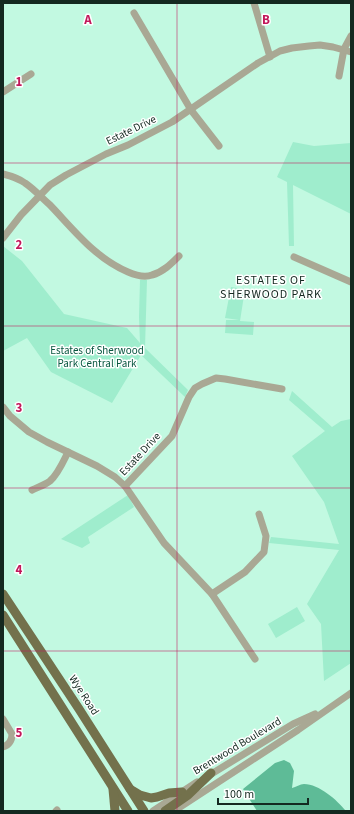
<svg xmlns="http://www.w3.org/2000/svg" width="354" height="814" viewBox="0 0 354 814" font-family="'Source Sans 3',sans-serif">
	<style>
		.green { fill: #9fedcd }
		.forest { fill: #5ebb97 }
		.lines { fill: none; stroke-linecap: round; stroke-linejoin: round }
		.minor { stroke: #a9a894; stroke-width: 7 }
		.major { stroke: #73714c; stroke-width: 9 }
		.grid { fill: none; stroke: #c2185b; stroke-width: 1; stroke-opacity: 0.55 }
		.labels { text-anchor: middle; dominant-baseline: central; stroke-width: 3; stroke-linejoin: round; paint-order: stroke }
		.street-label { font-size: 11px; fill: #142920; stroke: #fff }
		.park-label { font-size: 11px; fill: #095740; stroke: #fff }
		.neighbourhood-label { font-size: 12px; letter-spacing: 1px; fill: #142920; stroke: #fff }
		.grid-label { font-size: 13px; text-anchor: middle; font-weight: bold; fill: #c2185b; stroke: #fff; stroke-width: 3; stroke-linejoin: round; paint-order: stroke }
	</style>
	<rect width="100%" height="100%" fill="#c2f9e1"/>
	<!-- green -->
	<g class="green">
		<polygon points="293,142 314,146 351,143 351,214 293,185 294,246 289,246 287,182 277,177"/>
		<polygon points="3,246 22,261 64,314 127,328 140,343 139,317 140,280 147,280 145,348 188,390 185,397 141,355 112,403 51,372 27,338 3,351"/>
		<polygon points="231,287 245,289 240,321 254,322 253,335 225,333 226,320 239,320 225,318"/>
		<polygon points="292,391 332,427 341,421 351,419 351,663 324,681 321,624 307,604 339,550 269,543 271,537 339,544 324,502 292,456 325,431 289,400"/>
		<polygon points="128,495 134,507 88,537 90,543 82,548 61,539"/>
		<polygon points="297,607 305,621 276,638 268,624"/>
	</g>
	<!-- forest -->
	<path class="forest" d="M284 760 290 763 294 771 292 788C296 787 300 784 304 784 319 784 337 800 346 811H257L243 789 275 763Z"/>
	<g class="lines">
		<!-- minor -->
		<g class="minor">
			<polyline points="254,3 270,57"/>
			<polyline points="134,13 191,110 219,146"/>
			<polyline points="339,76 344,49 351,36"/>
			<polyline points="3,92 31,74"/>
			<path d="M3 174C11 176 18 178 25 183 34 189 42 198 50 205 74 230 95 258 128 272 135 275 144 278 152 275 163 272 171 264 179 256"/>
			<polyline points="3,238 21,215 50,185 66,175 106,154 128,145 172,122 258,63 280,51 292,48 309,46 320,45 333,47 351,52"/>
			<polyline points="294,257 351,282"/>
			<polyline points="3,407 10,416 29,432 47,442 97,466 115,477 125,486 164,543 212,594 255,659"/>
			<polyline points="125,486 172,436 189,397 195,388 202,384 216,378 225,379 282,389"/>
			<path d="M32 490C38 487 45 485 50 481 58 474 63 462 68 452"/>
			<polyline points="212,594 245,572 264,552 266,536 259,514"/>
			<path d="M3 719 12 734C12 740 9 745 3 747"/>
			<polyline points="208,776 293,724 315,714"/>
			<polyline points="56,811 57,810"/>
			<polyline points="153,811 197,782"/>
			<polyline points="174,811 298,730 351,693"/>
		</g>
		<!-- major -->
		<g class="major">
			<polyline points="3,594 79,709 144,811"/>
			<polyline points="3,615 128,811"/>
			<polyline points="113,789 115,811"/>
			<polyline points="130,789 140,795 151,798 157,797 169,793 182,792"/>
			<polyline points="165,811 188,795 211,773"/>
		</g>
	</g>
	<!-- grid -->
	<path class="grid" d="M177 3V811M3 163H351M3 326H351M3 488H351M3 651H351"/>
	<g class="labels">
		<!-- street labels -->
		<g class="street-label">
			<text transform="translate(131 130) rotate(-26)">Estate Drive</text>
			<text transform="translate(140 454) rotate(-47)">Estate Drive</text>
			<text transform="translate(84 695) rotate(57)">Wye Road</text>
			<text transform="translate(237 746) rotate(-31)">Brentwood Boulevard</text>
		</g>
		<!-- park labels -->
		<g class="park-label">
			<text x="97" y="350">Estates of Sherwood<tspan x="97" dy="13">Park Central Park</tspan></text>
		</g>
		<!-- neighbourhood labels -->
		<g class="neighbourhood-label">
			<text x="271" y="280">ESTATES OF<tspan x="271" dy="14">SHERWOOD PARK</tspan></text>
		</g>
	</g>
	<g class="grid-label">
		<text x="88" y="24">A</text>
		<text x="266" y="24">B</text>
		<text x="19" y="86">1</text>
		<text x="19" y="249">2</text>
		<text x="19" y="412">3</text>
		<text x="19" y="574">4</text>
		<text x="19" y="737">5</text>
	</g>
	<!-- border -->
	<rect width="354" height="814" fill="none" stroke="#142920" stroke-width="8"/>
	<!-- scale -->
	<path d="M218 798v6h90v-6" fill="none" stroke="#142920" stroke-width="2"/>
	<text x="224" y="798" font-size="12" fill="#142920" stroke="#ffffff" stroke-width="3" paint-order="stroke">100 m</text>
</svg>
